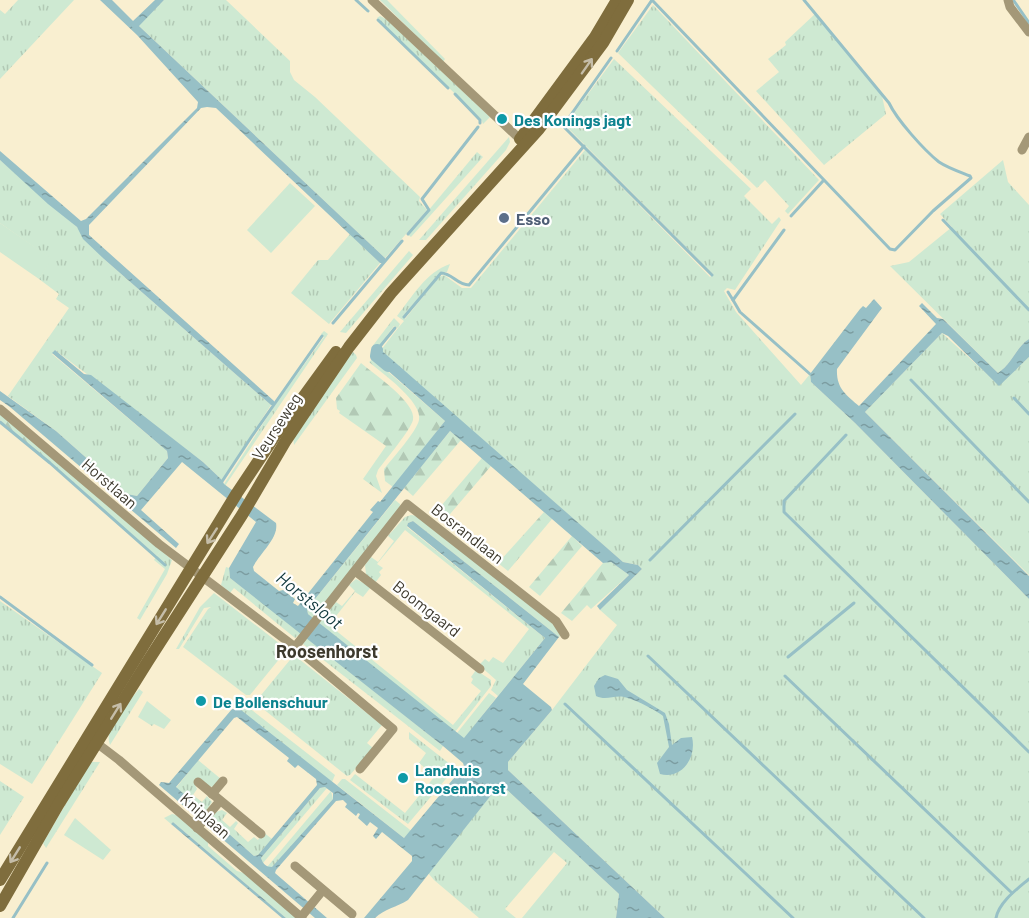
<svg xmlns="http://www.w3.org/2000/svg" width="1029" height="918" viewBox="0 0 1029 918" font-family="Barlow,sans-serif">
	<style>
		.grass { fill: url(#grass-tufts) }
		.forest { fill: url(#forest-firs) }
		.garden { fill: #cee9d2 }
		.water { fill: url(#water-ripples); fill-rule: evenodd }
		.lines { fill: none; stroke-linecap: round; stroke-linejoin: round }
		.stream { stroke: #97c0c6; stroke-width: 3 }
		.canal { stroke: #97c0c6; stroke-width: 12 }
		.street { stroke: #a49878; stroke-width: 9 }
		.secondary { stroke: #7f6d3d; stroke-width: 12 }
		.oneway { stroke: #c5bda8 }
		.culture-dot { fill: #0f9aa8; stroke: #fff; stroke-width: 2 }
		.service-dot { fill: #5c6f8a; stroke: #fff; stroke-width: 2 }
		.labels { text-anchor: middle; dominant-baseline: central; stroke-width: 4.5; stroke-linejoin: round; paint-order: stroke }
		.culture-label { font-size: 16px; font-weight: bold; fill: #0d838f; stroke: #fff; text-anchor: start }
		.service-label { font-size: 16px; font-weight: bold; fill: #4e5e75; stroke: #fff; text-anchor: start }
		.street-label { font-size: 16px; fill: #3d392d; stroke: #fff }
		.water-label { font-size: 18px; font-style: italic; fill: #0e363b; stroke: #fff }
		.neighbourhood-label { font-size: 18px; font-weight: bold; fill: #3d392d; stroke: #fff }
	</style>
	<defs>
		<pattern id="grass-tufts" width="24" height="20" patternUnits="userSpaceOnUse" patternTransform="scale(1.5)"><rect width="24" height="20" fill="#cee9d2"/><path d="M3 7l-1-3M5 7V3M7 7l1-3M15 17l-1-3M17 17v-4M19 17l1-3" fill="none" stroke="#b2c9b5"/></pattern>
		<pattern id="forest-firs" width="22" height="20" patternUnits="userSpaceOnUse" patternTransform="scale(1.5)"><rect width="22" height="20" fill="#cee9d2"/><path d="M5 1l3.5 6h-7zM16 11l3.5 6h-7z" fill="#b2c9b5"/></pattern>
		<pattern id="water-ripples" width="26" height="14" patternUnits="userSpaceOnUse" patternTransform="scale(1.5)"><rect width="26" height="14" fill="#97c0c6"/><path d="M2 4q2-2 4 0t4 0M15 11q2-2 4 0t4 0" fill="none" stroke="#7c9da1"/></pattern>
	</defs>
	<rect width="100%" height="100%" fill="#f9efd0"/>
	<!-- grass -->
	<g class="grass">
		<polygon points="18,0 74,0 0,79 0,10 5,14"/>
		<polygon points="164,0 226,0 290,61 290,72 294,80 315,97 420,197 419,201 427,210 385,258 138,25"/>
		<polygon points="653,5 819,180 788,214 785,211 789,206 765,180 757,188 618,53"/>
		<polygon points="815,14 882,96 886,114 824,165 756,91 779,72 768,59 786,45 785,42"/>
		<polygon points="380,16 386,19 490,117 483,124 481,119 377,18"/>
		<path d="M614 59 751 189 744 196 772 224 779 217 781 220 735 290 727 288 724 291 736 312 801 385 810 374 811 382 855 423 1029 599V918H665L508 770V762L552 710 617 625 600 610 642 569 638 565 623 562 387 357 381 350 398 328 394 326 375 351 371 348 394 318 400 324 398 328 404 321 397 316C412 297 426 272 450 264L447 272H440L403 316 405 319 439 277 444 275 462 288H471L585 150 710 277 713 274 565 125Z"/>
		<polygon points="509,137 510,142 506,150 426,240 419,240"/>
		<polygon points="477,152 483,157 411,237 408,235"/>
		<polygon points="0,160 77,227 104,259 271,405 222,480 203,462 55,350 52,354 167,451 168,458 137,496 127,494 56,431 8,396 69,308 56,299 59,294 39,279 51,259 0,223"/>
		<path d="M1003 160 1008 182 1029 205V309L983 261 1029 312V339C1016 347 1013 363 998 373L890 266 909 262 952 227 940 214Z"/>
		<polygon points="350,234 380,263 329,324 291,293 318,260 328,260"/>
		<polygon points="409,251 413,255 346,333 340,332"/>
		<polygon points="324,331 328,334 225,486 224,484 275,405 324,337 321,334"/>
		<polygon points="942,333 999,385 1029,357 1029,575 865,412"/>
		<polygon points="351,350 356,355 357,358 294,445 293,436"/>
		<polygon points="395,500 400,504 400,508 313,618 308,614 307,609"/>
		<polygon points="411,515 417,516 552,623 561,635 559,637 413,521 408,523 407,527 545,638 498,696 491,690 496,680 479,665 485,659 489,662 493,657 503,663 529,629 405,530 377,564 383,568 379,572 381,575 375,583 366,574 365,565 371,557 378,562 394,541 388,536 405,517"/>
		<polygon points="161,550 172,560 167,574 140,620 137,618 165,569 154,560"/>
		<polygon points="226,567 229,568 230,578 301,633 295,638 234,588 230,593 221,585"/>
		<polygon points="356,579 371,587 363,597 355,592 329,625 453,725 481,691 471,683 473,679 471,677 476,670 491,680 491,686 455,732 319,623 336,602 342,606 355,591 349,585"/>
		<polygon points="214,593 284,647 285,652 250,695 246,695 183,647 208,609 211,607 204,608 179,649 176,649 200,607"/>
		<polygon points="0,601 102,673 32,784 0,764"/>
		<polygon points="307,638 443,746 440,751 303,644"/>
		<polygon points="294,655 382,725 367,743 373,748 350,775 347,776 257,704 257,700"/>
		<path d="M139 689 143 692 110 745C103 725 127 704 139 689Z"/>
		<polygon points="489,693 496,698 464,739 457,733"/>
		<polygon points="239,700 335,775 332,782 239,710"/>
		<polygon points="147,701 171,720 164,729 154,724 152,726 138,717"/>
		<polygon points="409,732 455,768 408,824 350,780 355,774 405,813 435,776 419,763 426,753 409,739"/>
		<polygon points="198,760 221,779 213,787 194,783 197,789 193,795 202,802 207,796 212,802 205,813 176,788"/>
		<polygon points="90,762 100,762 46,848 43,843"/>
		<polygon points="342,779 345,779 409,829 411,831 404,838 337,785"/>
		<polygon points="0,781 24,797 0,835"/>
		<polygon points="503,786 619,894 616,918 522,918 567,863 554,852 505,909 516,918 479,918 434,880 428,873 496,789"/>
		<polygon points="325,787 327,788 263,863 261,858 320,788"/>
		<polygon points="331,791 333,799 272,868 267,867"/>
		<polygon points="222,810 227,813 222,820 230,827 236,821 238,823 234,829 248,842 254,837 258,840 263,832 272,839 258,855 254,856 211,818 216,812"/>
		<polygon points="172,814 176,815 208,841 208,846 237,871 244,873 297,918 286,918 173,822 171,824 164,818"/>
	</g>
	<!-- forest -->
	<g class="forest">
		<polygon points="380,0 387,0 445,59 443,62"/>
		<path d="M375 357 386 370 445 421 393 487 385 481 384 469C392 459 417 431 419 420 423 402 382 373 369 362Z"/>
		<path d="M361 363C374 374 417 403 413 420 410 431 386 459 378 470L376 476 382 493 363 479 386 446 339 413 340 411 337 409 336 398Z"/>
		<polygon points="0,413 161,550 157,556 0,420"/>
		<polygon points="450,431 461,440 413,496 404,488"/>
		<polygon points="482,458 491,466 445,520 435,513"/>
		<polygon points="544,512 552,519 508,571 498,563"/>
		<polygon points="572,536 582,546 540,596 529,587"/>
		<polygon points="606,562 611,562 629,575 591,609 587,605 572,621 561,613 603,563"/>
	</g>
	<!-- garden -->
	<g class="garden">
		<polygon points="290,183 315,206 271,253 247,230"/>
		<polygon points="0,223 52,259 39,279 0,252"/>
		<polygon points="75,818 111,850 103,860 64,835"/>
	</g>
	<!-- water -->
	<g class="water">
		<polygon points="100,0 112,0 133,21 155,0 164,0 139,26 385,258 385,263 380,263 216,108 207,107 201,108 89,225 89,235 274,401 275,405 271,405 104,259 83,239 77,227 48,204 0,160 0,151 81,221 86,219 197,108 198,102 137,35"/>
		<path d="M874 299 882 308 837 369C836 388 846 395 859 406L936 324 919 306 922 303 937 318 943 319 998 373C1013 363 1016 347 1029 339V357L999 386 948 336 942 333 865 412 1029 576V599L855 423 811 382 810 374 860 309 863 306 866 308Z"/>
		<path d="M55 350 84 374 91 375 203 462 222 480 224 484 276 523C279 538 260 553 253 567L254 571 279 591 283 590 295 599 293 603 298 606 373 512 370 510 378 501 380 502 445 421 386 369 375 357 381 350 623 562 638 565 642 569 600 610 597 606 629 575 611 562 603 563 450 431 307 609 308 614 464 738 545 638 407 526 408 523 413 521 559 637 523 684 551 707 552 710 508 762V770L665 918H616L619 894 503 786 496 789 408 900C397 907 384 909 375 918H364L412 861V856L382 832 376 839 373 836 378 828 370 822 367 826 358 818 360 814 358 813 356 816 345 807 347 804 343 800 336 801 276 870 275 873 327 918H315L159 785 161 782 169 783 232 709 241 710 404 838 464 766 463 763 443 746 230 578 229 568 256 522 182 462 141 510 179 544 176 548 10 407 0 400V391L56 431 127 494 137 496 168 458 167 451 52 353ZM237 717 289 758 287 761 295 768 298 765 316 779 317 785 258 855 254 856 176 787 234 718ZM325 787 333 793V799L272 867C266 867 263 864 261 858L320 788Z"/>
		<path d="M605 675 618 679 627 690 665 713 669 724 672 745 681 738 692 737C697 757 682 780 660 774L657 763 669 747 663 716C656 710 634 699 624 697 614 695 606 701 596 696L594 686 599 678Z"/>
		<polygon points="173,822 286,918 282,918 171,824"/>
	</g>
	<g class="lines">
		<!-- stream -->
		<g class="stream">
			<polyline points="356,0 368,11"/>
			<polyline points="1014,1 1029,23"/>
			<polyline points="378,20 448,88"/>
			<path d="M617 51 652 0 890 249 895 250 933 211 971 178 970 176C960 172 948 168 939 162 924 150 897 120 889 103L804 0"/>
			<polyline points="611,58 563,126 712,275"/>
			<polyline points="455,94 480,120 480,123"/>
			<polyline points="791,216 823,181"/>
			<polyline points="943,220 1029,310"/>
			<polyline points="784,230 733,300 740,312 810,374"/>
			<polyline points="408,234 429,210 422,199 478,127"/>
			<polyline points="728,292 733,300"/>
			<path d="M404 317 441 273C452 273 457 285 469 285L584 146"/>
			<polyline points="333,323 402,241"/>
			<polyline points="377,350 395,328"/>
			<polyline points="911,380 1029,502"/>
			<polyline points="1014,398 1029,414"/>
			<polyline points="0,422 50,463 165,565"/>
			<polyline points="846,435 784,501 784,512 1029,752"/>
			<polyline points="221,483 252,436 322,336"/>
			<polyline points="650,560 795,414"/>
			<polyline points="0,597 92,665"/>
			<polyline points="648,656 924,918"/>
			<polyline points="788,657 854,603"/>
			<polyline points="785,676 1012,893"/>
			<polyline points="565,704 793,918"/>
			<polyline points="13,918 47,863"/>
			<path d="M996 918C999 902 1017 889 1029 879"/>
		</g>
		<!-- canal -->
		<polyline class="canal" points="377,350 376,356 388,366"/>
		<!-- street -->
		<g class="street">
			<polyline points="372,0 523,142"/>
			<polyline points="1008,0 1010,7 1029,32"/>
			<polyline points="1022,150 1029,137"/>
			<polyline points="0,409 159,544 295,647 393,729 360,769"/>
			<polyline points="355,571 480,669"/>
			<polyline points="295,647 407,504 556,621 565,635"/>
			<polyline points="94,741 119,760 302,918"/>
			<polyline points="198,782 261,834"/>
			<polyline points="212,794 223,781"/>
			<polyline points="197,828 220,801"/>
			<polyline points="295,866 352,914"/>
			<polyline points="301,917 323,890"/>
		</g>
		<!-- secondary -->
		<g class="secondary">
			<polyline points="520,139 595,37 617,0"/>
			<polyline points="0,880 237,493 275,436 336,352"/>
			<polyline points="0,906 58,805 148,661 242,515 285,442 349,347 391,293 539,129 603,43 628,0"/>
		</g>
	</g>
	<!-- one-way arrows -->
	<defs><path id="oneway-shaft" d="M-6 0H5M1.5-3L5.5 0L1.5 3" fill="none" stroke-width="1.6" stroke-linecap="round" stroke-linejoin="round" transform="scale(1.5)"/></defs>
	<g class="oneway">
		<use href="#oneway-shaft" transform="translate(587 66) rotate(-55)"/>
		<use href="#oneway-shaft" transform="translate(212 536) rotate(123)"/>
		<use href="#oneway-shaft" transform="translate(161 617) rotate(122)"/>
		<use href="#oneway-shaft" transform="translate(116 711) rotate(-58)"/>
		<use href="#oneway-shaft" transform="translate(15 855) rotate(122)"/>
	</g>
	<!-- markers -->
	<g class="culture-dot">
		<circle cx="502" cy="119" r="6"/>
		<circle cx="201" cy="701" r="6"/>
		<circle cx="403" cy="778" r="6"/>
	</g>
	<circle class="service-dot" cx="504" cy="218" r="6"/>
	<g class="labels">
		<!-- culture labels -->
		<g class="culture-label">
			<text x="514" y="119">Des Konings jagt</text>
			<text x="213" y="701">De Bollenschuur</text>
			<text x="415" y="769">Landhuis<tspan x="415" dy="18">Roosenhorst</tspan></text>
		</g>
		<!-- service labels -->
		<g class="service-label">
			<text x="516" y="218">Esso</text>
		</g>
		<!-- street labels -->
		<g class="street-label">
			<text transform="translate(276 426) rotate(-57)">Veurseweg</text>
			<text transform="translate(110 483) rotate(41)">Horstlaan</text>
			<text transform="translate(468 533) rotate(38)">Bosrandlaan</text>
			<text transform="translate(427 608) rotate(38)">Boomgaard</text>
			<text transform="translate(206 815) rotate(41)">Kniplaan</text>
		</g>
		<!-- water labels -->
		<g class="water-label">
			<text transform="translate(310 600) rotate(39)">Horstsloot</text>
		</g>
		<!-- neighbourhood labels -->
		<g class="neighbourhood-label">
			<text x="327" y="651">Roosenhorst</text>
		</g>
	</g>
</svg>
